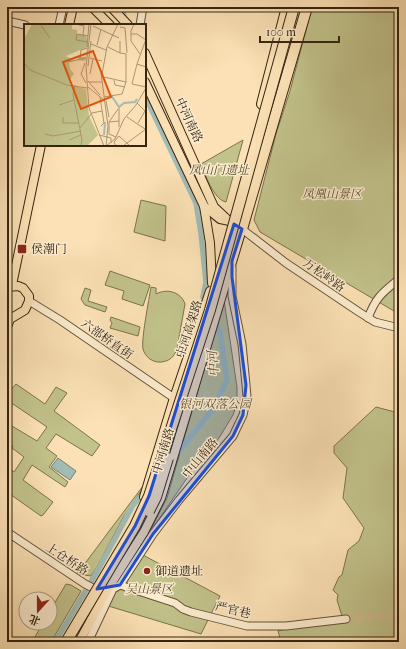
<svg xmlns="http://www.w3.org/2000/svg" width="406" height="649" viewBox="0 0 406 649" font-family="'IM FELL French Canon','Noto Serif SC',serif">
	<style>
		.green { fill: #c2c28b; stroke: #7c734e }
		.water { fill: #a1bcb6; stroke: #767f74 }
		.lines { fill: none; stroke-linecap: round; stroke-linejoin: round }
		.canal { stroke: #a1bcb6; stroke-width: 5.5 }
		.minor-tunnel { stroke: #d4bb94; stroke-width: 7; stroke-dasharray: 7 3.5; stroke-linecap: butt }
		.minor-casing { stroke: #675339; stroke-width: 9 }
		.major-casing { stroke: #362410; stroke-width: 10 }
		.highway-casing { stroke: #362410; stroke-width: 12 }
		.minor { stroke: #fceccf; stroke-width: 7 }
		.major { stroke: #fbe1b5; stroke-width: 8 }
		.highway { stroke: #fbe1b5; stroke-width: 10 }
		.highway-bridge-casing { stroke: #362410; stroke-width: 12; stroke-linecap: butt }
		.highway-bridge { stroke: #fbe1b5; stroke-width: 10 }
		.marked { fill: #1d4ed8; fill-opacity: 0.2; stroke: #1d4ed8; stroke-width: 3; stroke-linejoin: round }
		.poi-dot { fill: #8f2418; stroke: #fceccf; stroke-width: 1.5 }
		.labels { text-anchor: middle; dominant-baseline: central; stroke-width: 3; stroke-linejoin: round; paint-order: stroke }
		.street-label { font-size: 12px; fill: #362410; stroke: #fceccf }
		.park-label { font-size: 12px; font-style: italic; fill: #594c2f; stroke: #fceccf }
		.poi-label { font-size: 12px; fill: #362410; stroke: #fceccf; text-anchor: start }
		.water-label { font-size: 13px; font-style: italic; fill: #565242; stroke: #fceccf }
		.inset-river { fill: none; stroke: #a1bcb6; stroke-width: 2 }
		.inset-road { fill: none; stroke: #ac9573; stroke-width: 1 }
		.view { fill: #df560c; fill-opacity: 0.15; stroke: #df560c; stroke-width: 2 }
		.inset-edge { fill: none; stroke: #362410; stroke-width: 2 }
	</style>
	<rect width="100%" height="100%" fill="#fbe1b5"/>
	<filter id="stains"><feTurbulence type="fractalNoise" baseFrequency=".005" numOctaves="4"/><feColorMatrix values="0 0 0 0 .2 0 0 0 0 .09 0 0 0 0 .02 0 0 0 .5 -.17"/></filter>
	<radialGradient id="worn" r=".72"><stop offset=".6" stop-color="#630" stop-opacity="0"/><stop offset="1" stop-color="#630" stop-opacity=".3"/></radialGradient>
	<!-- green -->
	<g class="green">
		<polygon points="312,7 399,7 399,314 260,232 254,220 276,134 290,91"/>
		<path d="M243 140 226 202C214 200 205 174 201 164Z"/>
		<polygon points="141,200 166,206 165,241 134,232"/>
		<polygon points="110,271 150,285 143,306 122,299 124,291 105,285"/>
		<path d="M151 287 156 288V294C167 288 181 292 185 304L177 349C174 357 170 361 161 362 153 363 145 357 143 349 141 340 149 299 151 287Z"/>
		<polygon points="85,288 91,290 88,301 107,307 105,312 85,305 81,299"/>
		<polygon points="224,300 237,387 237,403 233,415 219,438 194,468 148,535 167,498"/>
		<polygon points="111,317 140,327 138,336 110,328 112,323 110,320"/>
		<polygon points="16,384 45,404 56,387 67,393 54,411 100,445 92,456 56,434 46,448 57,456 49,467 68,482 65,487 32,465 23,480 53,502 43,515 41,516 7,492 7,467 14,472 24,457 12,448 13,446 7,442 7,436 12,426 37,441 47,427 7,400 7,394"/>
		<polygon points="376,407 399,413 399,642 290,642 280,638 278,631 342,616 337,600 338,595 333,590 339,577 342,575 348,550 359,541 364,528 343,498 347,468 334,453 334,446"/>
		<polygon points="143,486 143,488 124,516 97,567 91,576 77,574"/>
		<polygon points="141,554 220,596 201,634 105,605 88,642 79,642 112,591"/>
		<polygon points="66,584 71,585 81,591 51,642 32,642 43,623 50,623 50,611"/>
	</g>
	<!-- water -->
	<polygon class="water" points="58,458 76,471 70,480 51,467"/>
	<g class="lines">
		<!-- canal -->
		<g class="canal">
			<polyline points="123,7 124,21"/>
			<polyline points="145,96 196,203 201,233 206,282 203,297 207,304"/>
			<polyline points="175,456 213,409 227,380 220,332 214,319"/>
			<polyline points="55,642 98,570 133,505 145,492"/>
		</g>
		<!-- minor-tunnel -->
		<polyline class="minor-tunnel" points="346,619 399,615"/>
		<defs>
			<g id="minor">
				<polyline points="7,21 25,25"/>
				<polyline points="59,25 63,7"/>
				<polyline points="140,25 143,7"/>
				<polyline points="242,229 286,263 359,312 375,322 399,328"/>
				<polyline points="29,301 60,320 174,398"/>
				<path d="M368 318C376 297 382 293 399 279"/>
				<polyline points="7,532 85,584 93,588 102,589"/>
				<polyline points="120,585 175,603 183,609 191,612 247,626 286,626 346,619"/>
				<polyline points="88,642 113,589 120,585 153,534 179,500 233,436 243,415 247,397 246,385 242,344 232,296 232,267"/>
			</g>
			<g id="major">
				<polyline points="92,7 110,25"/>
				<polyline points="111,7 128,25"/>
				<polyline points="69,25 73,7"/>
				<polyline points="145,53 214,207 229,221"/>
				<polyline points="145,82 204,206 210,243 212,283"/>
				<polyline points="12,285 41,145"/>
				<polyline points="7,327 10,319 25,310 29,301 29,296 23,288 18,286 8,287"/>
				<polyline points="144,497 174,398 210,291"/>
				<polyline points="79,642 109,587 144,532 161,498 242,229 230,221 220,219 204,206"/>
			</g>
			<g id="highway">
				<polyline points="262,104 287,7"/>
				<polyline points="242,229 307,7"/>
			</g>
		</defs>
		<!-- minor casing -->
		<use href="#minor" class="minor-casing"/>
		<!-- major casing -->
		<use href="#major" class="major-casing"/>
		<!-- highway casing -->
		<use href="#highway" class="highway-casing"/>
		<!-- minor -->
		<use href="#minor" class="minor"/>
		<!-- major -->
		<use href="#major" class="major"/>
		<!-- highway -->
		<use href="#highway" class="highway"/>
		<defs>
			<g id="highway-bridge">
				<polyline points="149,511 156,497 168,458"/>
				<polyline points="66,642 135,526 149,496 210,310 294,7"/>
			</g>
		</defs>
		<!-- highway-bridge casing -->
		<use href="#highway-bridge" class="highway-bridge-casing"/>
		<!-- highway-bridge -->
		<use href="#highway-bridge" class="highway-bridge"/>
	</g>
	<!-- marked area -->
	<path class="marked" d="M234 224 242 229 232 261V277L246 385 243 415 233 436 153 534 120 585 97 589 135 526 149 496Z"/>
	<!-- markers -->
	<g class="poi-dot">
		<rect x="17" y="244" width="10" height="10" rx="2"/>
		<circle cx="147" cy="571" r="4"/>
	</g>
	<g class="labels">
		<!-- street labels -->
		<g class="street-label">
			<text transform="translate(189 120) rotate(65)">中河南路</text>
			<text transform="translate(324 275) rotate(35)">万松岭路</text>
			<text transform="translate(189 329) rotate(-72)">中河高架路</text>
			<text transform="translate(107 339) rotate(35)">六部桥直街</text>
			<text transform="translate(163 451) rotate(-73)">中河南路</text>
			<text transform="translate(200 458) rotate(-50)">中山南路</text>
			<text transform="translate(67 559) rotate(33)">上仓桥路</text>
			<text transform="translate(233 610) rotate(13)">严官巷</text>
		</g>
		<!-- park labels -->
		<g class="park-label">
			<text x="219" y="170">凤山门遗址</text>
			<text x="332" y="194">凤凰山景区</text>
			<text x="215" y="404">银河双落公园</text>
			<text x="149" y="589">吴山景区</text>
		</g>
		<!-- poi labels -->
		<g class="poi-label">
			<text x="31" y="249">侯潮门</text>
			<text x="155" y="571">御道遗址</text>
		</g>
		<!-- water labels -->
		<g class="water-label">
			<text transform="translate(213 364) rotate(-95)">中河</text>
		</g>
	</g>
	<!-- overview -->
	<g transform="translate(24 24)">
		<rect width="122" height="122" fill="#fbe1b5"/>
		<path d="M8 0H48V5L53 6V10L62 11 64 22 62 34 61 37 54 36V33H62L63 23 42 32 49 36 45 38 46 45 50 50 46 55V61L62 65 65 92 74 111 63 122H0V15Z" fill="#c2c28b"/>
		<path class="inset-river" d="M87 71 95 83 100 79 111 78 113 75M80 111 81 98"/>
		<path class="inset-road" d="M16 0 26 14M67 0 62 42 65 84 80 122M110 0 107 7V17L116 30M55 1 60 2 59 11M69 2 95 14M96 3 101 4 103 29M107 10H113L122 16M64 18 52 16 53 10 64 12M67 20 82 26M73 21 77 5M63 23 65 0M84 23 96 29V17M56 34 57 26 63 24M66 34 78 37M44 38 62 34M0 39 6 46 43 61 63 64M61 39 57 50 62 59M113 40 122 15M64 42 67 17M122 43 113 40 108 60 122 63M77 49 84 102 82 122M66 50 69 35M78 50 83 23 94 0M80 53 102 58M90 56 91 61 101 63M64 57 76 71M65 58H78M51 61 49 70 58 116 57 122M64 63 81 77M76 73 80 99 77 102M80 73 98 70 102 58V30L96 29M82 77 85 93M113 79 122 88M35 81 50 76M95 84V103M39 93V99H55M103 93 121 105M85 98 94 85M114 99 121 87M56 104 68 89 78 87M21 110 29 112 57 107M75 111 87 114V119M95 112 106 122M92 113 85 110V98L95 97M45 116 57 111M82 122 91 115 100 95 112 81 122 64M92 122 90 118 95 112M99 122 122 105"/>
		<path class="view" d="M69 27 87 73 57 85 39 38Z"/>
		<rect width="122" height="122" class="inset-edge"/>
	</g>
	<!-- margin -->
	<rect width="406" height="649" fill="none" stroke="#fbe1b5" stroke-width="24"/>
	<rect x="8" y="8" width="390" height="633" fill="none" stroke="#362410" stroke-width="2"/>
	<rect x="12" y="12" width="382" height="625" fill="none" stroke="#362410"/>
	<!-- north arrow -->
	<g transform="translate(38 611) rotate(201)"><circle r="19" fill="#fceccf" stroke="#ad9c83"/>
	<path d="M0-3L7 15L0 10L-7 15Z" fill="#8f2418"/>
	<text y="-6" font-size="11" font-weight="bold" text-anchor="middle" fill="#362410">北</text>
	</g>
	<!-- scale -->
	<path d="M260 36v6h79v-6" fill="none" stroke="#362410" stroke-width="2"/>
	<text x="266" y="36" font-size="12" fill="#362410" stroke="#fceccf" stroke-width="3" paint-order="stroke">100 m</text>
	<rect width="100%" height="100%" filter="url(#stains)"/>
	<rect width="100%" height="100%" fill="url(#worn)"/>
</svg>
